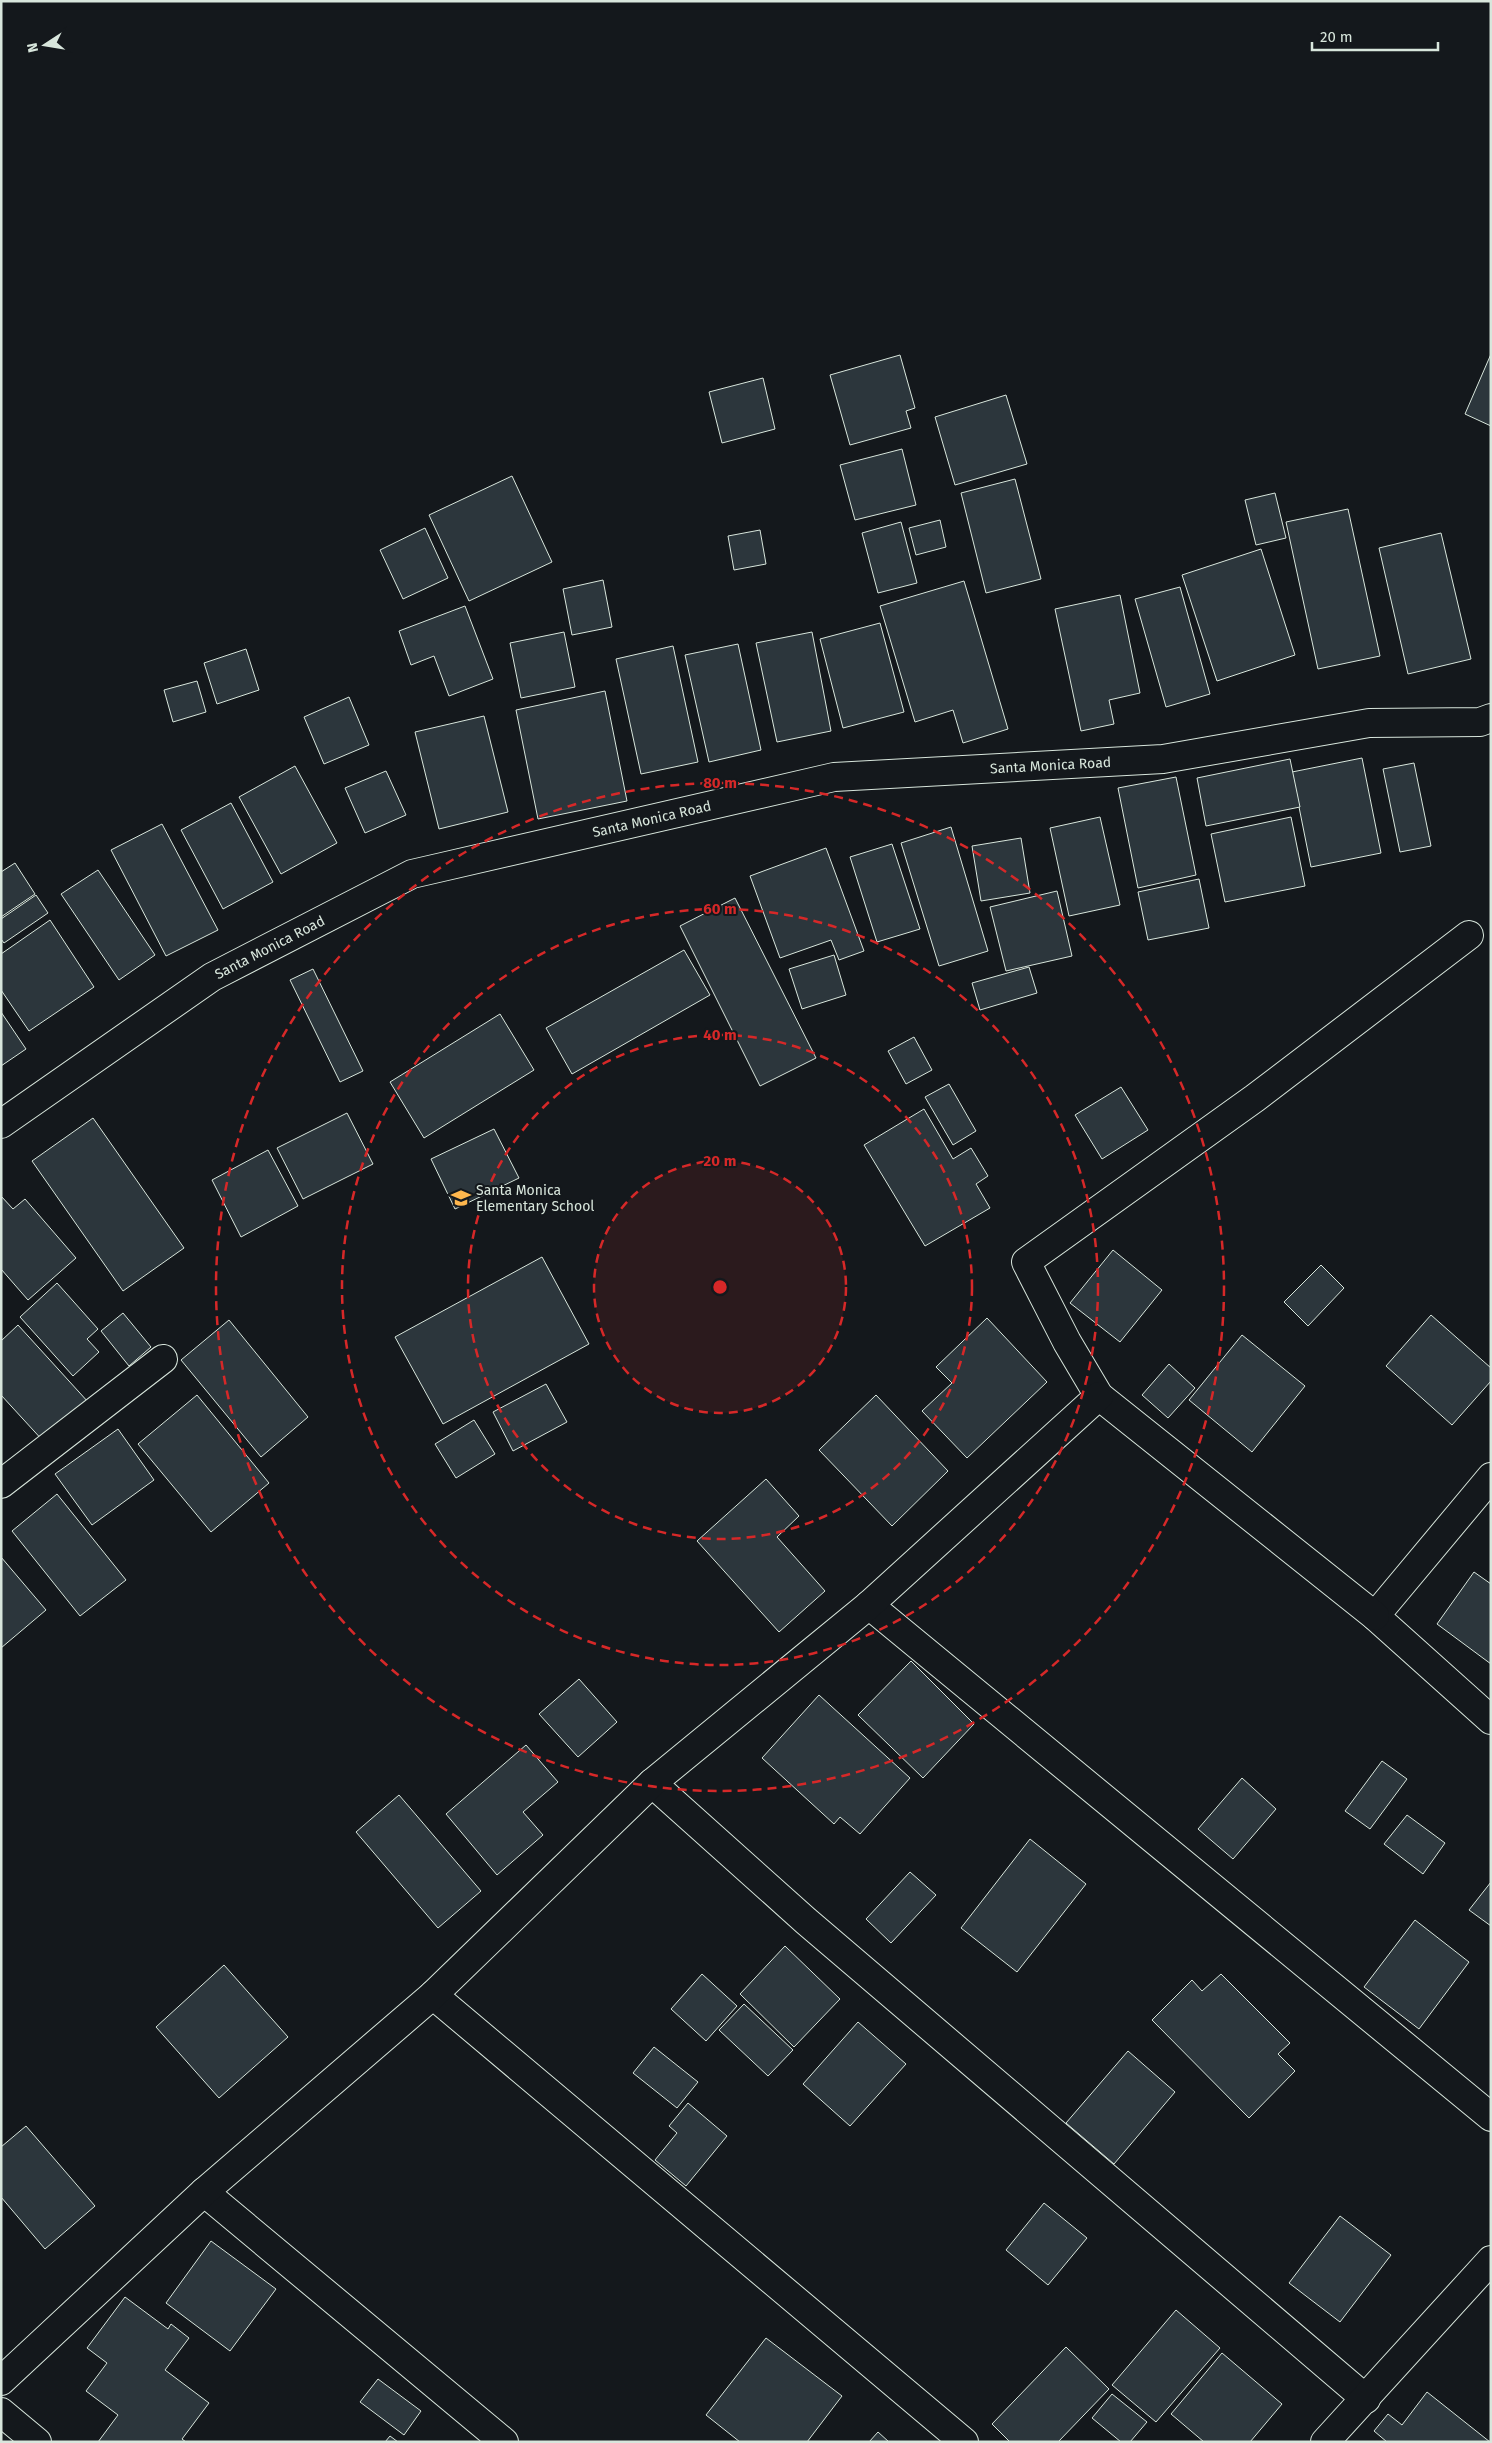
<svg xmlns="http://www.w3.org/2000/svg" width="1492" height="2443" viewBox="0 0 1492 2443" font-family="'Fira Sans',sans-serif">
	<style>
		.building { fill: #2c363c; stroke: #d8e6dc }
		.lines { fill: none; stroke-linecap: round; stroke-linejoin: round }
		.minor-casing { stroke: #d8e6dc; stroke-width: 30 }
		.tertiary-casing { stroke: #d8e6dc; stroke-width: 30 }
		.minor { stroke: #14181c; stroke-width: 28 }
		.tertiary { stroke: #14181c; stroke-width: 28 }
		.ring { fill: none; stroke: #d62828; stroke-width: 2.5; stroke-dasharray: 9 6 }
		.labels { text-anchor: middle; dominant-baseline: central; stroke-width: 4; stroke-linejoin: round; paint-order: stroke }
		.street-label { font-size: 14px; fill: #d8e6dc; stroke: #14181c }
		.poi-label { font-size: 14px; fill: #d8e6dc; stroke: #14181c; text-anchor: start }
		.centre { fill: #d62828; stroke: #14181c; stroke-width: 2.5 }
		.ring-label { font-size: 15px; text-anchor: middle; font-weight: bold; fill: #d62828; stroke: #14181c; stroke-width: 4; stroke-linejoin: round; paint-order: stroke }
	</style>
	<rect width="100%" height="100%" fill="#14181c"/>
	<!-- building -->
	<g class="building">
		<polygon points="1491,354 1491,426 1465,414"/>
		<polygon points="900,355 915,408 906,411 911,428 850,445 830,375"/>
		<polygon points="763,378 775,429 722,443 709,392"/>
		<polygon points="1006,395 1027,464 955,485 935,417"/>
		<polygon points="902,449 916,505 855,520 840,465"/>
		<polygon points="512,476 552,562 469,601 429,515"/>
		<polygon points="1015,479 1041,579 986,593 961,493"/>
		<polygon points="1275,493 1286,538 1256,545 1245,500"/>
		<polygon points="1348,509 1380,656 1318,669 1286,522"/>
		<polygon points="940,520 946,547 916,555 909,528"/>
		<polygon points="901,522 917,583 878,593 862,533"/>
		<polygon points="425,528 448,578 403,599 380,550"/>
		<polygon points="760,530 766,564 734,570 728,536"/>
		<polygon points="1441,533 1471,659 1408,674 1379,548"/>
		<polygon points="1261,549 1295,655 1217,681 1182,575"/>
		<polygon points="603,580 612,627 572,635 563,589"/>
		<polygon points="964,581 1008,729 963,743 953,710 915,722 880,606"/>
		<polygon points="1180,587 1210,694 1166,707 1135,599"/>
		<polygon points="1120,595 1140,693 1109,700 1114,724 1081,731 1055,609"/>
		<polygon points="465,606 493,679 449,696 434,656 411,665 399,631"/>
		<polygon points="880,623 904,712 843,728 820,639"/>
		<polygon points="564,632 575,687 521,698 510,643"/>
		<polygon points="812,632 831,731 777,742 756,643"/>
		<polygon points="738,644 761,750 709,762 685,655"/>
		<polygon points="673,646 698,762 641,774 616,659"/>
		<polygon points="246,649 259,690 217,704 204,663"/>
		<polygon points="197,681 206,712 173,722 164,690"/>
		<polygon points="605,691 627,801 538,819 516,710"/>
		<polygon points="349,697 369,745 324,764 304,717"/>
		<polygon points="484,716 508,812 439,829 415,732"/>
		<polygon points="1362,758 1381,853 1311,867 1292,772"/>
		<polygon points="1290,759 1300,807 1206,826 1197,778"/>
		<polygon points="1414,763 1431,846 1400,852 1383,769"/>
		<polygon points="295,766 337,843 281,874 239,797"/>
		<polygon points="386,771 406,815 365,833 345,788"/>
		<polygon points="1176,777 1196,875 1138,888 1118,788"/>
		<polygon points="231,803 273,882 223,909 181,830"/>
		<polygon points="1100,817 1120,905 1069,916 1050,828"/>
		<polygon points="1291,817 1305,886 1225,902 1211,834"/>
		<polygon points="162,824 218,930 166,956 111,850"/>
		<polygon points="951,827 988,951 939,966 901,843"/>
		<polygon points="1021,838 1030,893 981,901 972,846"/>
		<polygon points="892,844 920,929 877,942 850,857"/>
		<polygon points="826,848 864,951 839,960 831,940 780,958 750,876"/>
		<polygon points="15,863 35,894 1,917 1,872"/>
		<polygon points="98,870 155,955 119,980 61,894"/>
		<polygon points="1199,879 1209,928 1148,940 1138,892"/>
		<polygon points="1057,891 1072,956 1006,971 990,907"/>
		<polygon points="36,895 48,913 4,943 1,939 1,919"/>
		<polygon points="735,898 816,1058 760,1086 680,926"/>
		<polygon points="50,920 94,987 29,1031 1,990 1,954"/>
		<polygon points="684,950 710,995 572,1074 546,1028"/>
		<polygon points="834,955 846,995 802,1009 789,969"/>
		<polygon points="1029,967 1037,993 980,1010 972,983"/>
		<polygon points="313,969 363,1071 340,1082 290,980"/>
		<polygon points="1,1012 26,1049 1,1066"/>
		<polygon points="500,1014 534,1070 424,1138 390,1082"/>
		<polygon points="914,1037 932,1070 906,1084 888,1051"/>
		<polygon points="949,1084 976,1131 953,1145 925,1097"/>
		<polygon points="1121,1087 1148,1130 1102,1159 1075,1115"/>
		<polygon points="924,1109 953,1159 971,1148 988,1176 976,1184 990,1208 925,1246 864,1145"/>
		<polygon points="347,1113 373,1164 303,1199 277,1148"/>
		<polygon points="93,1118 184,1248 123,1291 32,1161"/>
		<polygon points="494,1129 519,1178 455,1209 431,1159"/>
		<polygon points="268,1150 298,1206 241,1237 212,1180"/>
		<polygon points="1,1196 13,1209 25,1199 76,1258 28,1300 1,1269"/>
		<polygon points="1113,1250 1162,1290 1120,1342 1070,1303"/>
		<polygon points="542,1257 589,1344 443,1424 395,1337"/>
		<polygon points="1321,1265 1344,1288 1308,1326 1284,1302"/>
		<polygon points="57,1283 98,1329 87,1339 99,1352 73,1376 20,1317"/>
		<polygon points="123,1313 151,1347 129,1366 101,1331"/>
		<polygon points="1431,1315 1491,1368 1491,1381 1452,1425 1386,1366"/>
		<polygon points="987,1318 1047,1382 967,1458 922,1411 952,1383 936,1367"/>
		<polygon points="229,1320 308,1417 261,1457 181,1360"/>
		<polygon points="18,1325 89,1403 45,1443 1,1395 1,1341"/>
		<polygon points="1242,1335 1305,1386 1252,1452 1189,1400"/>
		<polygon points="1169,1364 1195,1388 1168,1418 1142,1395"/>
		<polygon points="546,1384 567,1422 513,1451 493,1412"/>
		<polygon points="197,1395 269,1483 211,1532 138,1444"/>
		<polygon points="876,1395 948,1471 892,1526 819,1450"/>
		<polygon points="474,1420 495,1454 456,1478 435,1444"/>
		<polygon points="118,1429 154,1480 92,1525 55,1474"/>
		<polygon points="766,1479 799,1516 777,1537 825,1591 779,1632 697,1541"/>
		<polygon points="57,1494 126,1580 80,1616 12,1531"/>
		<polygon points="1,1557 46,1610 1,1648"/>
		<polygon points="1474,1572 1491,1584 1491,1664 1437,1624"/>
		<polygon points="911,1661 974,1724 923,1778 858,1715"/>
		<polygon points="579,1679 617,1722 578,1757 539,1714"/>
		<polygon points="819,1695 910,1778 860,1834 840,1817 834,1824 762,1758"/>
		<polygon points="526,1745 558,1782 523,1812 543,1835 497,1875 446,1814"/>
		<polygon points="1382,1761 1407,1779 1370,1829 1345,1811"/>
		<polygon points="1242,1778 1276,1809 1233,1859 1198,1829"/>
		<polygon points="399,1795 481,1891 438,1928 356,1832"/>
		<polygon points="1407,1815 1445,1843 1423,1874 1384,1844"/>
		<polygon points="1030,1839 1086,1884 1017,1972 961,1928"/>
		<polygon points="910,1872 936,1895 891,1943 866,1919"/>
		<polygon points="1491,1882 1491,1926 1469,1910"/>
		<polygon points="1415,1920 1469,1962 1419,2029 1364,1987"/>
		<polygon points="785,1946 840,1999 794,2047 740,1994"/>
		<polygon points="224,1965 288,2037 219,2098 156,2027"/>
		<polygon points="702,1974 737,2006 706,2041 671,2009"/>
		<polygon points="1221,1974 1290,2043 1278,2054 1295,2071 1249,2118 1152,2020 1192,1980 1202,1991"/>
		<polygon points="744,2004 793,2050 768,2076 719,2030"/>
		<polygon points="858,2022 906,2064 850,2126 803,2084"/>
		<polygon points="654,2047 698,2082 677,2108 633,2073"/>
		<polygon points="1128,2051 1175,2092 1114,2164 1066,2123"/>
		<polygon points="688,2103 727,2136 686,2186 655,2160 677,2133 669,2126"/>
		<polygon points="26,2126 95,2206 45,2249 1,2197 1,2147"/>
		<polygon points="1044,2203 1087,2238 1048,2285 1006,2250"/>
		<polygon points="1340,2216 1391,2255 1340,2322 1289,2283"/>
		<polygon points="211,2241 276,2289 230,2351 166,2303"/>
		<polygon points="125,2297 168,2329 171,2324 189,2338 165,2370 209,2403 182,2439 186,2442 98,2442 118,2415 86,2391 107,2363 87,2348"/>
		<polygon points="1176,2310 1220,2348 1156,2422 1112,2385"/>
		<polygon points="766,2338 842,2396 807,2442 740,2442 706,2415"/>
		<polygon points="1066,2347 1109,2389 1058,2442 1010,2442 992,2424"/>
		<polygon points="1222,2353 1282,2404 1250,2442 1204,2442 1171,2414"/>
		<polygon points="378,2379 421,2411 404,2435 360,2402"/>
		<polygon points="1427,2392 1490,2442 1387,2442 1374,2431 1388,2414 1402,2425"/>
		<polygon points="1112,2394 1147,2422 1130,2442 1121,2442 1092,2418"/>
		<polygon points="878,2432 889,2442 869,2442"/>
		<polygon points="390,2436 398,2442 385,2442"/>
	</g>
	<g class="lines">
		<defs>
			<g id="minor">
				<polyline points="1491,1477 1375,1616 1491,1720"/>
				<polyline points="1,1484 163,1359"/>
				<polyline points="869,1605 1491,2117"/>
				<polyline points="1375,1616 1099,1396 1067,1342 1026,1262 1255,1098 1469,935"/>
				<polyline points="652,1783 806,1921 1366,2399"/>
				<polyline points="433,1995 964,2442"/>
				<polyline points="204,2192 504,2442"/>
				<polyline points="1,2381 204,2192 433,1995 652,1783 869,1605 1099,1396"/>
				<polyline points="1,2412 37,2442"/>
				<polyline points="1325,2442 1491,2260"/>
			</g>
			<g id="tertiary">
				<path id="s1" d="M1 1124 212 977 412 874 834 777 1163 759 1369 723 1480 722 1491 718"/>
			</g>
		</defs>
		<!-- minor casing -->
		<use href="#minor" class="minor-casing"/>
		<!-- tertiary casing -->
		<use href="#tertiary" class="tertiary-casing"/>
		<!-- minor -->
		<use href="#minor" class="minor"/>
		<!-- tertiary -->
		<use href="#tertiary" class="tertiary"/>
	</g>
	<!-- distance rings -->
	<circle cx="720" cy="1287" r="126" fill="#d62828" fill-opacity=".12"/>
	<g class="ring">
		<circle cx="720" cy="1287" r="126"/>
		<circle cx="720" cy="1287" r="252"/>
		<circle cx="720" cy="1287" r="378"/>
		<circle cx="720" cy="1287" r="504"/>
	</g>
	<!-- icons -->
	<defs>
		<symbol id="school-bare" viewBox="-9 -9 18 18"><path d="M0-5L7-2L0 1L-7-2ZM-4 1L0 2.5L4 1V4Q0 6-4 4Z" fill="#ffb74d" stroke="#14181c" stroke-width="2.5" paint-order="stroke"/></symbol>
	</defs>
	<g fill-rule="evenodd">
		<use href="#school-bare" x="447" y="1184" width="28" height="28"/>
	</g>
	<g class="labels">
		<!-- street labels -->
		<g class="street-label">
			<text stroke="none"><textPath href="#s1" startOffset="1132">Santa Monica Road</textPath></text>
			<text stroke="none"><textPath href="#s1" startOffset="728">Santa Monica Road</textPath></text>
			<text stroke="none"><textPath href="#s1" startOffset="322">Santa Monica Road</textPath></text>
		</g>
		<!-- poi labels -->
		<g class="poi-label">
			<text x="476" y="1190">Santa Monica<tspan x="476" dy="16">Elementary School</tspan></text>
		</g>
	</g>
	<circle cx="720" cy="1287" r="8" class="centre"/>
	<g class="ring-label">
		<text x="720" y="788">80 m</text>
		<text x="720" y="914">60 m</text>
		<text x="720" y="1040">40 m</text>
		<text x="720" y="1166">20 m</text>
	</g>
	<!-- border -->
	<rect width="1492" height="2443" fill="none" stroke="#d8e6dc" stroke-width="5"/>
	<!-- north arrow -->
	<g transform="translate(45 45) rotate(258)" stroke="#14181c" stroke-width="4" paint-order="stroke">
	<path d="M0-4L9 19L0 12L-9 19Z" fill="#d8e6dc"/>
	<text y="-8" font-size="14" font-weight="bold" text-anchor="middle" fill="#d8e6dc">N</text>
	</g>
	<!-- scale -->
	<path d="M1312 42v8h126v-8" fill="none" stroke="#d8e6dc" stroke-width="2.5"/>
	<text x="1320" y="42" font-size="15" fill="#d8e6dc" stroke="#14181c" stroke-width="4" paint-order="stroke">20 m</text>
</svg>
